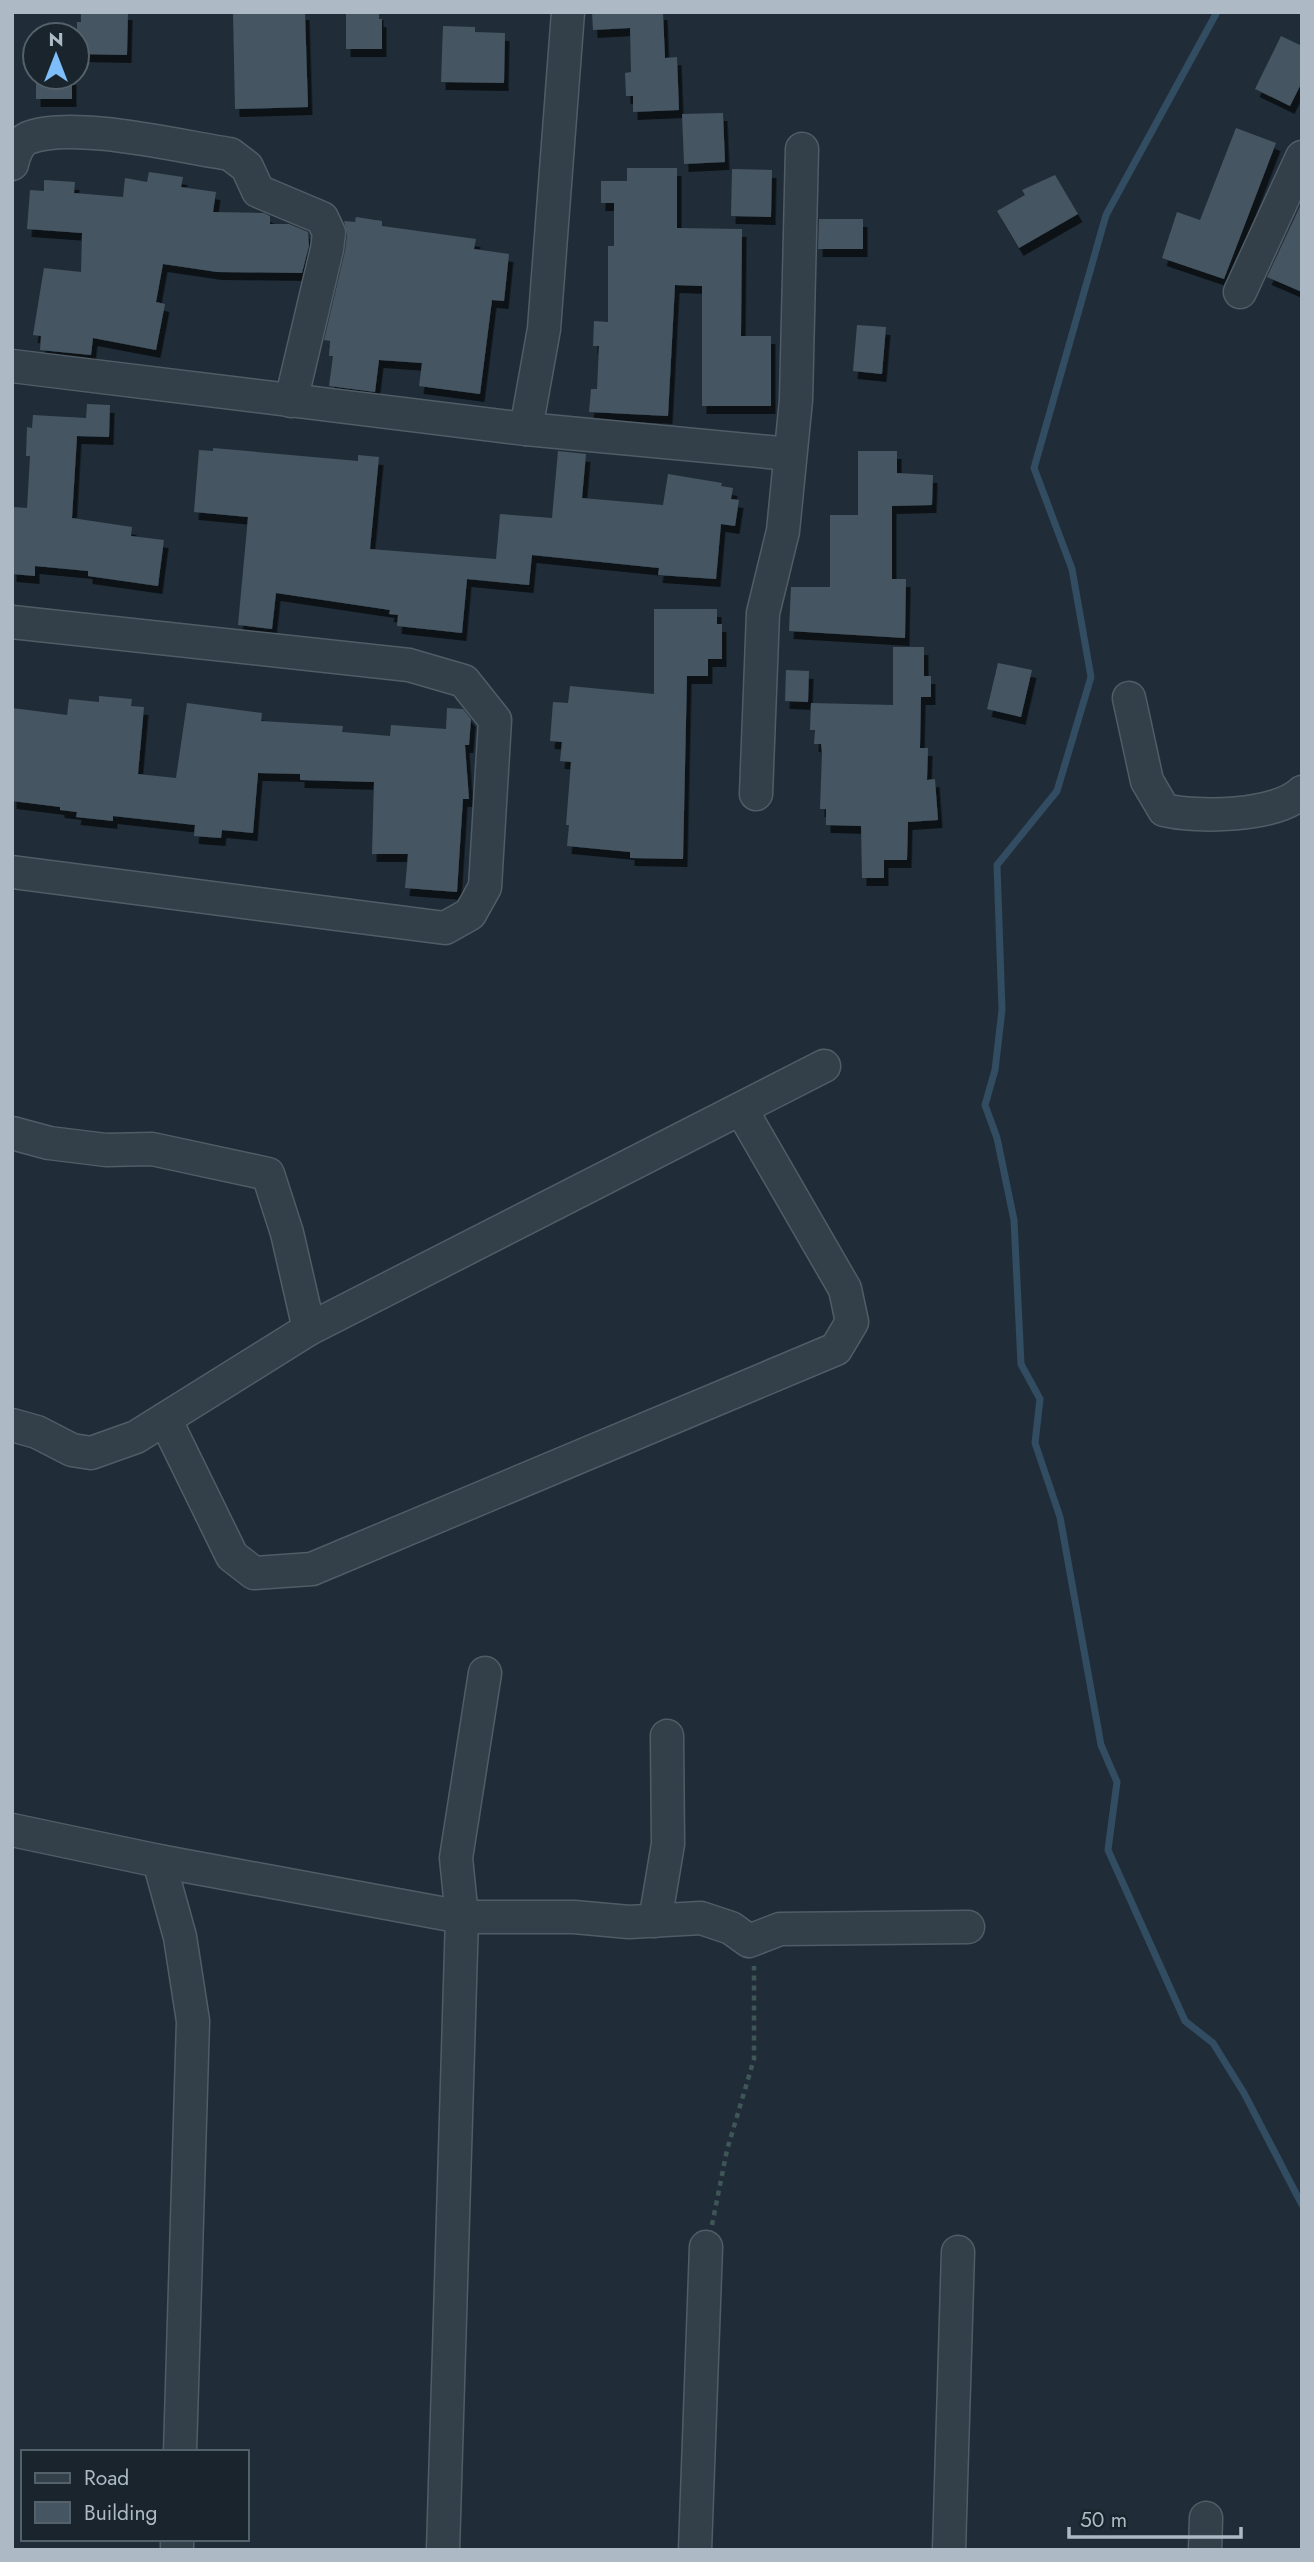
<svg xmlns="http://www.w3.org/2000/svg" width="1314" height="2562" viewBox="0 0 1314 2562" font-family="Jost,sans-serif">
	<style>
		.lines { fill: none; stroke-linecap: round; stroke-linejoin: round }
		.stream { stroke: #324c61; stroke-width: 7 }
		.building { fill: #455562; filter: url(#shadow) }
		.minor-casing { stroke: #515d66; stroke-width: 35 }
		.path { stroke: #3f5656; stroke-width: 4.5; stroke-dasharray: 5 5; stroke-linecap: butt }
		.minor { stroke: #333f49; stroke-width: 32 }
	</style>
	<defs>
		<filter id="shadow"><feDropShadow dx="4.5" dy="8" stdDeviation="0" flood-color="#0009"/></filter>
	</defs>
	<rect width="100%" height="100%" fill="#202d38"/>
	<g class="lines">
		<!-- stream -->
		<polyline class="stream" points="1217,12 1106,215 1034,468 1072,569 1091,677 1057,791 997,865 1002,1010 995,1070 985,1105 997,1138 1014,1220 1021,1364 1040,1399 1035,1443 1060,1517 1101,1745 1117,1782 1108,1850 1185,2021 1213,2043 1244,2093 1302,2205"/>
	</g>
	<!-- building -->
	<g class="building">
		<polygon points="81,12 128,12 127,55 77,54 77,22 81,22"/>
		<polygon points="233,12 305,12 308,107 235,109"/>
		<polygon points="346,12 379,12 379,19 382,19 382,49 346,49"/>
		<polygon points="592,12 663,12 665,58 677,57 679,110 633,112 633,96 626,96 625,73 631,72 630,28 593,30"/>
		<polygon points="443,26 475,27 475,32 505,33 504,83 441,82"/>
		<polygon points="1281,36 1302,46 1302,82 1290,106 1255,89"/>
		<rect x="36" y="77" width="36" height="22"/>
		<polygon points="723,113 725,162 684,164 682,114"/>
		<polygon points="1236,128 1276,143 1224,279 1162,258 1177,212 1200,220"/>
		<polygon points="627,168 677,168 677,228 742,229 741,336 771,336 771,406 702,406 702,286 675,285 668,416 589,412 591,389 597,389 599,346 593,346 594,321 608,322 608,246 614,246 614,203 601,203 601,181 627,181"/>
		<polygon points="732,169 772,170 771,217 731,216"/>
		<polygon points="149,172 183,177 181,187 216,192 213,212 264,213 270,216 270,224 289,224 308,232 309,246 302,273 217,272 163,264 156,302 165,304 156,350 93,338 91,355 40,350 41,336 33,335 44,268 81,272 82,233 27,229 30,190 44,191 44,180 75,182 74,193 123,197 125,178 147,182"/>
		<polygon points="1055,175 1078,214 1019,248 997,211 1025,195 1022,190"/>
		<polygon points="1302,202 1302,292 1267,277"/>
		<polygon points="356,217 382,221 382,226 476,239 474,249 509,254 504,301 492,300 480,394 419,386 422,363 379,360 375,392 329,386 333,356 329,356 330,341 324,340 345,251 347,235 344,221 355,222"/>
		<polygon points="819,219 863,219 863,249 818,249"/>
		<polygon points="857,325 886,327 882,374 853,371"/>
		<polygon points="87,404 110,405 109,437 77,436 72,518 132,527 131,536 164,540 158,586 88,576 88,571 35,566 35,576 12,574 12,507 27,508 30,456 26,456 27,427 32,428 33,415 86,418"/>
		<polygon points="213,448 358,461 358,455 379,457 370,549 496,559 500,514 552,518 558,451 586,454 582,498 663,505 668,474 722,483 721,486 733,488 731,499 739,500 735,526 721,524 716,579 658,575 659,568 532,555 529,585 467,579 462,633 397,626 398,615 389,614 390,610 276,593 272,629 238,625 248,517 194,512 199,450 213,451"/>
		<polygon points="858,451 897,451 897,473 933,475 932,505 892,506 892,579 906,579 905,638 789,631 791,587 830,587 830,515 858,515"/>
		<polygon points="654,609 717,609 717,624 722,624 722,659 708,659 708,676 687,676 683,859 630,858 630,852 567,846 569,825 566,825 571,762 560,761 562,742 550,741 553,702 568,703 570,686 654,694"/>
		<polygon points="893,647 924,647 924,676 931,676 931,697 921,697 920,748 928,748 927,780 935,779 938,820 908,822 907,860 884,860 884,878 862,878 861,826 826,825 826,809 820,809 822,753 821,744 814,744 815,730 810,730 811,703 893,705"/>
		<polygon points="998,663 1032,670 1021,717 987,709"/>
		<polygon points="786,670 809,671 808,702 785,701"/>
		<polygon points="99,696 132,699 131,706 144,707 138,774 176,778 187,703 262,713 261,721 343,726 342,732 390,736 391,725 446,729 447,708 463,709 471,719 469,745 465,745 469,799 463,799 457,892 405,888 408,854 372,854 374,782 300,780 300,774 258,773 253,833 222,830 221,838 194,836 195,825 113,816 113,821 76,817 77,812 60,810 60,807 12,801 12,708 67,715 69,699 99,702"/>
	</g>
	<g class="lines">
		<defs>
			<g id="minor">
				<path d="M12 164C14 154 19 142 28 138 73 120 181 147 230 154L247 167 258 191 322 218 329 233 327 249 291 401"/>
				<polyline points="1240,292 1302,157"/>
				<polyline points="12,366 526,429 790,454"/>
				<polyline points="526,429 544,329 568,12"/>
				<polyline points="12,622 409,665 464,681 495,720 485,887 470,914 445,928 12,872"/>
				<path d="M1129 698 1147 781 1164 810C1197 818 1276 817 1302 792"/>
				<polyline points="756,794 763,613 783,531 796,400 802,149"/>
				<polyline points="12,1133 49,1143 106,1150 152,1149 268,1174 287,1233 309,1329"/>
				<polyline points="165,1419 232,1556 254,1573 312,1569 836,1349 852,1322 845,1289 741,1109"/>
				<polyline points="12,1425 37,1432 72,1450 91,1453 136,1437 309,1329 824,1066"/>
				<polyline points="12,1830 159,1861 462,1917 574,1917 629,1922 701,1918 731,1928 749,1941 780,1929 968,1927"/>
				<polyline points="159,1861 180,1937 193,2021 180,2452"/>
				<polyline points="655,1921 668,1844 667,1736"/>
				<polyline points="177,2550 177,2539"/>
				<polyline points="443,2550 462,1917 456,1858 485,1673"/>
				<polyline points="695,2550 706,2247"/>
				<polyline points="949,2550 958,2252"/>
				<polyline points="1205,2550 1206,2518"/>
			</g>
		</defs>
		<!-- minor casing -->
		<use href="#minor" class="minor-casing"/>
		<!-- path -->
		<polyline class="path" points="712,2225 727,2150 754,2059 754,1966"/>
		<!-- minor -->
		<use href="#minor" class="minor"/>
	</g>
	<!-- border -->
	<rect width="1314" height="2562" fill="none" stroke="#adbac5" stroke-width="28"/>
	<!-- legend -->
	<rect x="21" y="2450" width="228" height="91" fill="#19242d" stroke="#54606a" stroke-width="2"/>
	<rect x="35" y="2473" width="35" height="10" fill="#333f49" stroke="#54606a" stroke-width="2"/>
	<text x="84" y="2485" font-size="21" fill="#adbac5">Road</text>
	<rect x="35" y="2502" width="35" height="21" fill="#455562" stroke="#54606a" stroke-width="2"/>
	<text x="84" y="2520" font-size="21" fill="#adbac5">Building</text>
	<!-- north arrow -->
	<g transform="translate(56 56)"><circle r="33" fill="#19242d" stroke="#54606a" stroke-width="2"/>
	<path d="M0-5L12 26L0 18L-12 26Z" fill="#7dbefb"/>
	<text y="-10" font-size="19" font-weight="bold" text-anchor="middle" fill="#adbac5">N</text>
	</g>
	<!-- scale -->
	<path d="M1069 2527v10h172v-10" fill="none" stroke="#adbac5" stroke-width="3.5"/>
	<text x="1080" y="2527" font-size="21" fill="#adbac5" stroke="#19242d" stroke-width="5" paint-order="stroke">50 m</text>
</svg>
